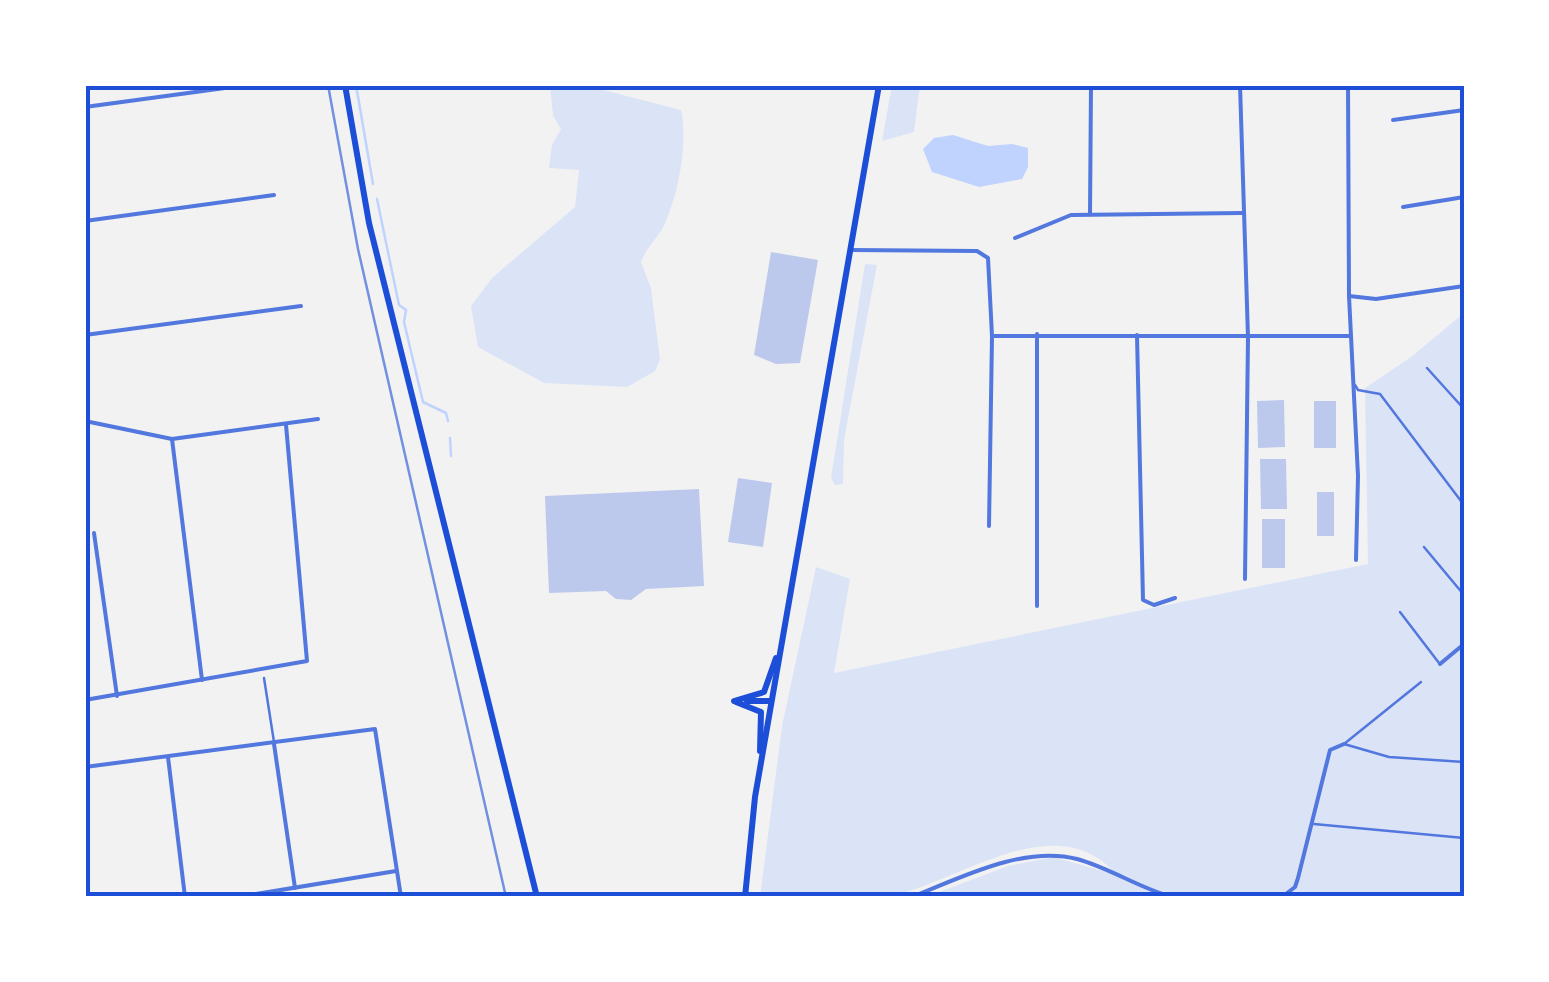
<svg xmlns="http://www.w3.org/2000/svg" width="1549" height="982" viewBox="0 0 1549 982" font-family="Commissioner,sans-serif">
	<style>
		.green { fill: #dbe4f7 }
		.water { fill: #bfd3fe }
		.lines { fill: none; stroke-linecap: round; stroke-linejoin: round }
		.stream { stroke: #bfd3fe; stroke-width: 2.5 }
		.building { fill: #bdc9ec }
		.service { stroke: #5277de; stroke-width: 2.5 }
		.minor { stroke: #5277de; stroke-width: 4 }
		.primary { stroke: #1d4ed8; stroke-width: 6 }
		.rail { stroke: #7290e2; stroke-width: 2.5 }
		.neatline { fill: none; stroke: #1d4ed8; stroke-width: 4 }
	</style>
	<rect width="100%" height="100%" fill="#f2f2f2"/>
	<!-- green -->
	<g class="green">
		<path d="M584 85 681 110C688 143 679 190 666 221 661 235 647 246 641 262L651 288 660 360 655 371 627 387 544 383 478 347 471 306 492 278 575 207 579 170 549 168 552 145 561 129 553 116 550 86Z"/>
		<polygon points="892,85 920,85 914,132 882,141"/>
		<polygon points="865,264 877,265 844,440 843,484 835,485 831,478"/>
		<path d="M1464 313V897H1159L1140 891 1149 897H926L1008 866 1053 857 1117 875C1054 802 954 887 885 897 845 903 800 897 760 897L782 726 816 567 850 579 834 673 1368 564 1365 388 1411 357Z"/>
	</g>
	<!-- water -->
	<polygon class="water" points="953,135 988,146 1012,144 1028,148 1028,167 1022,179 979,187 932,172 923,149 934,138"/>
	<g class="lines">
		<!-- stream -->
		<g class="stream">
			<polyline points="356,85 373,184"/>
			<polyline points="377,199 399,305 406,310 404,322 423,402 446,413 448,421"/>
			<polyline points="450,438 451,456"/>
		</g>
	</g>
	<!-- building -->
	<g class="building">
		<polygon points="771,252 818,260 800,363 776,364 754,355"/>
		<polygon points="1284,400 1285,447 1258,448 1257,401"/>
		<rect x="1314" y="401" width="22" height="47"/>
		<polygon points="1260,459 1286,459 1287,509 1261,509"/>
		<polygon points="738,478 772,483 763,547 728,542"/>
		<polygon points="699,489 704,586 646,589 631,600 616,599 606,591 549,593 545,496"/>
		<rect x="1317" y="492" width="17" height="44"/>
		<rect x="1262" y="519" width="23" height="49"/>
	</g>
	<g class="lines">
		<!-- service -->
		<g class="service">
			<polyline points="1427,368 1464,409"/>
			<polyline points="1355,385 1358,390 1380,394 1464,505"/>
			<polyline points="1424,547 1464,595"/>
			<polyline points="1400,612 1439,663"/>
			<polyline points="264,678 274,742"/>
			<polyline points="1421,682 1344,744 1389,757 1464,762"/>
			<polyline points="1314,824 1464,838"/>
		</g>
		<!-- minor -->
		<g class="minor">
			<polyline points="1240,85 1248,337 1245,579"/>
			<polyline points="1348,85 1349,296 1358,476 1356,560"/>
			<polyline points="85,107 247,85"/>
			<polyline points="1393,120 1464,110"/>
			<polyline points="1403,207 1464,197"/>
			<polyline points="1090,214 1091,85"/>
			<polyline points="85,221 274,195"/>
			<polyline points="1015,238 1071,215 1242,213"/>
			<polyline points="851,250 977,251 988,258 992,336 989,526"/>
			<polyline points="1349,296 1376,299 1464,286"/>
			<polyline points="85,335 301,306"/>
			<polyline points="1137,335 1143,600 1154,605 1175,598"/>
			<polyline points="992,336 1351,336"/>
			<polyline points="85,421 172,439 318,419"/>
			<polyline points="172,439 202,680"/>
			<polyline points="94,533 117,696"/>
			<polyline points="1037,606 1037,334"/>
			<polyline points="1440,664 1464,644"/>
			<polyline points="85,700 307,661 286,425"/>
			<polyline points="274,744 295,888"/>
			<polyline points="168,757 185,897"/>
			<polyline points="85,767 375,729 401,897"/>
			<polyline points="238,897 396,871"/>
			<path d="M912 897C960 878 1024 845 1077 859 1110 868 1139 888 1172 897"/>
			<polyline points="1282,897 1295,887 1298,878 1330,750 1344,744"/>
		</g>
		<!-- primary -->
		<g class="primary">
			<polyline points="345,85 369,223 537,897"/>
			<polyline points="734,701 764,692 776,658"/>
			<polyline points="747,701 771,701"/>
			<polyline points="736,702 761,712 760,751"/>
			<polyline points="745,897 755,797 879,85"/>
		</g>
		<!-- rail -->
		<polyline class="rail" points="328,85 358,249 506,897"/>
	</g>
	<!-- border -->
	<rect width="1549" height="982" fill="none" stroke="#ffffff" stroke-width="175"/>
	<rect x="88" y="88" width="1374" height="806" class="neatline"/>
</svg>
